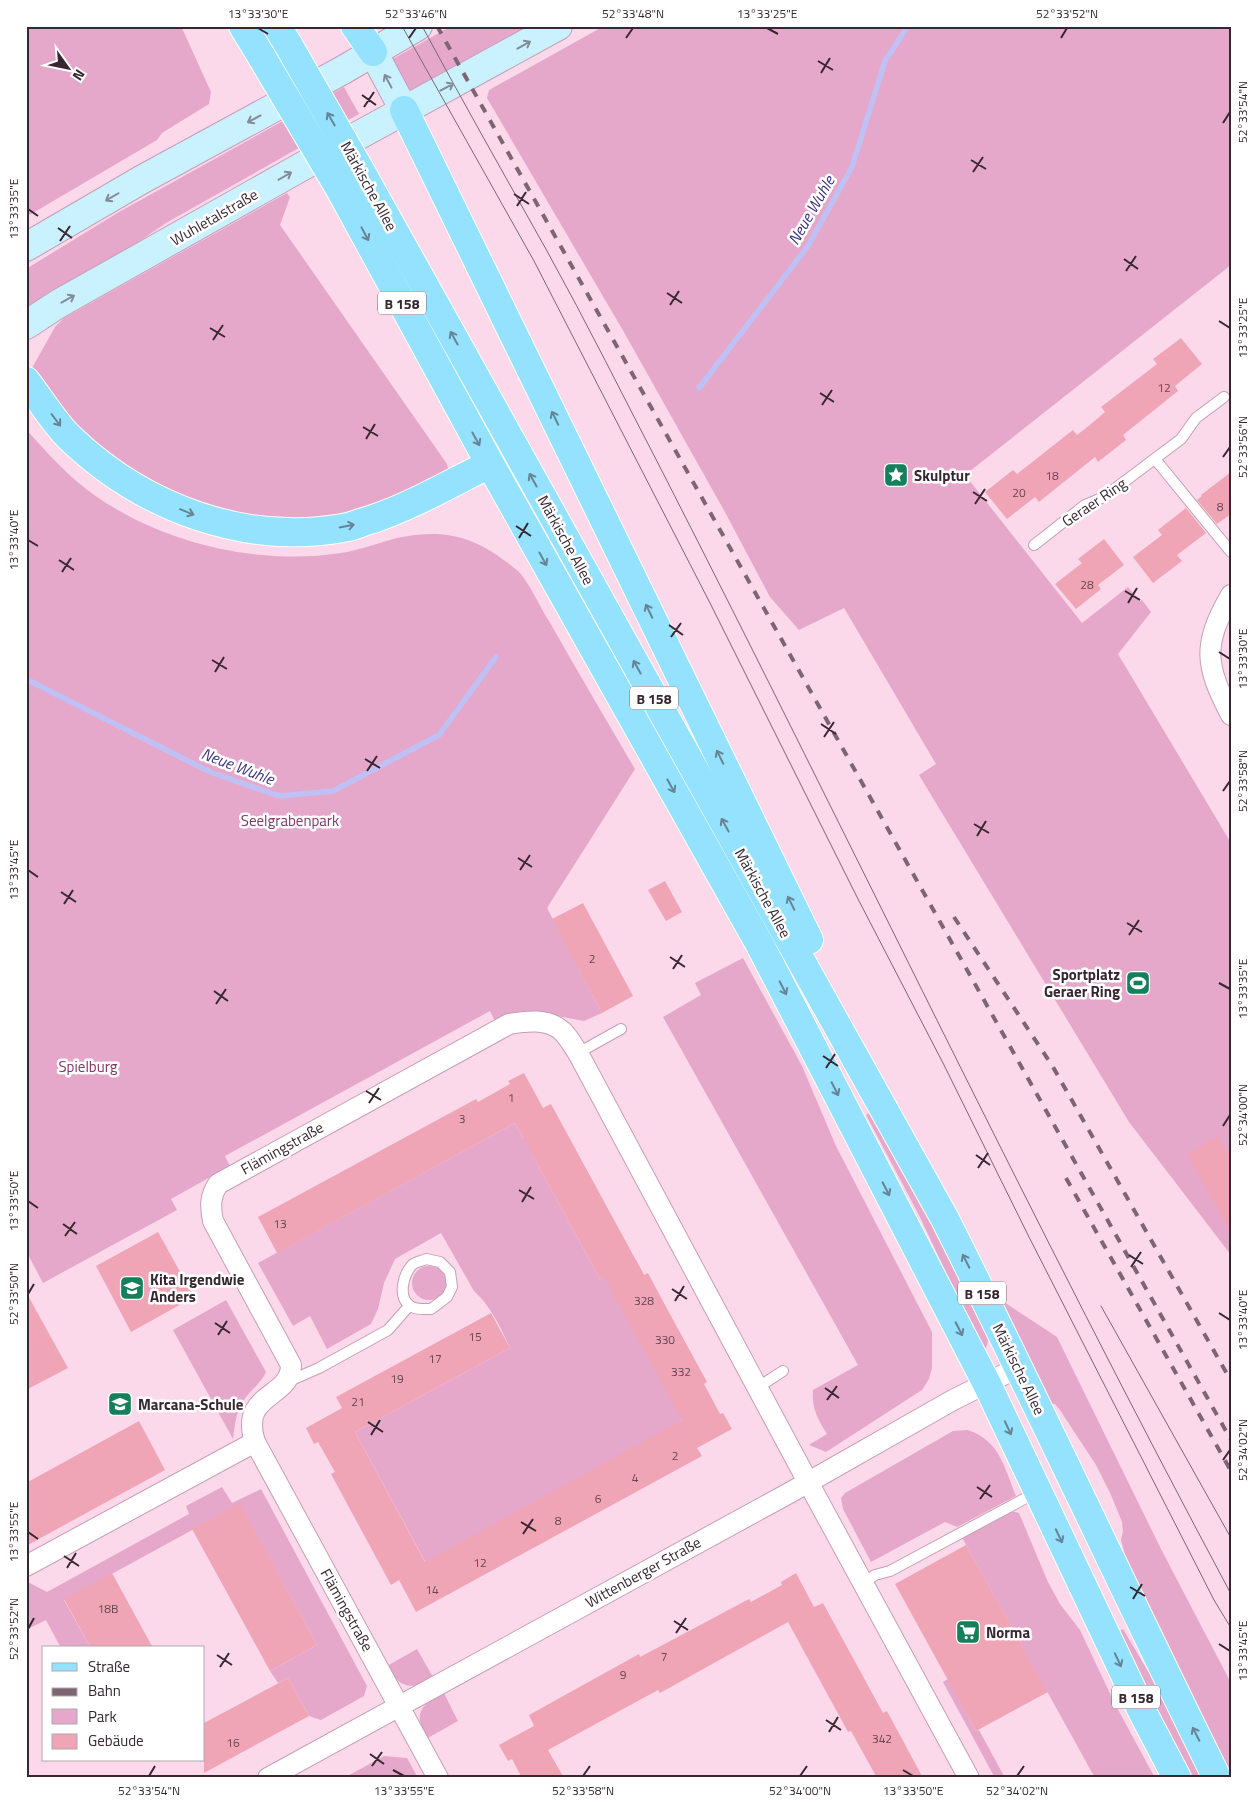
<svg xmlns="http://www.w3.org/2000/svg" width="1257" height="1804" viewBox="0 0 1257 1804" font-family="'Titillium Web',sans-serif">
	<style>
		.green { fill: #e5a8ca }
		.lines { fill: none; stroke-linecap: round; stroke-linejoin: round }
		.stream { stroke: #bfc0f4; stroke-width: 5.5 }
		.building { fill: #f0a5b7 }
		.service-casing { stroke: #c79eb5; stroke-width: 12 }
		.minor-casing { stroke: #c79eb5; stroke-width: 22 }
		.secondary-casing { stroke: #c79eb5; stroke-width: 30 }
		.primary-casing { stroke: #fff; stroke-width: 30 }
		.service { stroke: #fff; stroke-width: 10 }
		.minor { stroke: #fff; stroke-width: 20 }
		.secondary { stroke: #caf1fe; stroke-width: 28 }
		.primary { stroke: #94e2fd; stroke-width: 28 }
		.tram { stroke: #7d6672; stroke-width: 1 }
		.rail { stroke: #7d6672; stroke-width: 4; stroke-dasharray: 9 9; stroke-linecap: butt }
		.primary-bridge-casing { stroke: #fff; stroke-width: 30; stroke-linecap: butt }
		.primary-bridge { stroke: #94e2fd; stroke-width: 28 }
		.oneway { stroke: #808c97 }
		.oneway2 { stroke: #668496 }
		.ticks { fill: none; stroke: #372730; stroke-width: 2 }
		.labels { text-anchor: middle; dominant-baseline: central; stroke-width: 5; stroke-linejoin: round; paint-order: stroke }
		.number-label { font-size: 12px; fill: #654652 }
		.shield { fill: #fff; stroke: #73686e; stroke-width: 1 }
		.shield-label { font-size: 14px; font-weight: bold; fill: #372730 }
		.street-label { font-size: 15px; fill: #372730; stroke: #fff }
		.poi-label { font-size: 15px; font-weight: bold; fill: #372730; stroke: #fff; text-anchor: start }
		.park-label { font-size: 15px; fill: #833667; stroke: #fff }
		.water-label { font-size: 16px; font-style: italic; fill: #3d347e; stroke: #fff }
		.neatline { fill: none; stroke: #372730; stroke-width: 2 }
		.ticks-label { font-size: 12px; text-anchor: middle; fill: #372730 }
	</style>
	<rect width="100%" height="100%" fill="#fcd8eb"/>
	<!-- green -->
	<g class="green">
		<polygon points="26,26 181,26 211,92 209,104 162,133 157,140 26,217"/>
		<polygon points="451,26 533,26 416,92 407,88 392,62 393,59"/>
		<polygon points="604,26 1231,26 1231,265 965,475 1082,623 1128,587 1140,601 1142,600 1151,612 1118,654 1231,843 1231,1255 1129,1122 919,775 936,764 844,608 799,630 770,597 726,514 625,334 487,98 489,90"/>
		<polygon points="344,87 359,114 166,223 91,274 26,313 26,269 119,212"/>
		<polygon points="287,193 290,197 280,225 447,464 448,469 439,478 378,505 336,516 295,519 257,518 205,507 139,479 99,450 50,397 32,368 55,327 64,318"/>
		<path d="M26 429C41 446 57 464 74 479 143 539 251 567 341 553 360 550 378 543 397 538 448 527 479 538 518 571 528 580 541 609 549 621 577 670 606 720 635 769L547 908 602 1013 584 1021 530 1011 518 1012 495 1021 490 1011 225 1156 230 1166 171 1199 177 1210 43 1283 26 1251Z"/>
		<path d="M743 958 802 1066 836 1146 932 1332V1368L929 1379 922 1390 826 1452 809 1445 827 1434C818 1420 811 1407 813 1390L858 1365 663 1017 701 995 695 983Z"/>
		<polygon points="872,1111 936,1227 989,1338 986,1348 982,1348 979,1343 919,1215 866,1115"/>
		<path d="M515 1123 523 1138 527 1137 532 1154 600 1279 636 1260 644 1275 682 1421 427 1565 355 1432 510 1348C501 1328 490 1305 474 1291L441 1233 395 1259 384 1283 378 1309 371 1324 327 1349 310 1316 293 1326 258 1263Z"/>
		<circle cx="429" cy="1283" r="17"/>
		<path d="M226 1300 266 1372C262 1382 253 1388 246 1397 236 1409 235 1424 233 1439L173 1330Z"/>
		<polygon points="1001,1300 1057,1337 1161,1549 1231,1683 1231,1777 1210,1740 1129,1570 1121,1540 1123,1531 1122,1522 1111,1495 1096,1465 1060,1410 1055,1404 1050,1404"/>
		<path d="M968 1430C1000 1441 1004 1467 1016 1496L957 1527 945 1522 871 1562 843 1509 841 1498 845 1493 953 1431Z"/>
		<polygon points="222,1487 232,1503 261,1489 367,1686 364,1696 321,1720 309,1716 288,1678 278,1683 270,1671 317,1645 240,1504 64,1600 91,1648 61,1648 46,1620 26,1630 26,1581 47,1592 189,1514 186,1506"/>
		<polygon points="1010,1511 1019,1513 1048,1582 1060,1604 1080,1630 1115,1704 1155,1778 1095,1778 966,1545 962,1537"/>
		<polygon points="1123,1629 1175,1717 1207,1778 1189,1778 1117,1633"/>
		<path d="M417 1649 433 1677C410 1691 401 1689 387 1666Z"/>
		<polygon points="948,1679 976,1731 979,1730 1005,1778 995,1778 943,1682"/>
		<path d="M444 1693 458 1721 426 1739C414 1712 419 1706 444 1693Z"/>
		<polygon points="384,1756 407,1758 418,1778 344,1778"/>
	</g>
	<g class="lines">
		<!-- stream -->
		<g class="stream">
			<polyline points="699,388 808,246 852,167 885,61 908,26"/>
			<polyline points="26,679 210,772 279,796 333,791 439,735 496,657"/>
		</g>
	</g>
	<!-- building -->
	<g class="building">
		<polygon points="1181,338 1202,364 1175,386 1178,391 1123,435 1126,440 1098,462 1095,457 1039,502 1035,497 1007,519 985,492 1013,470 1017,474 1073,430 1077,435 1091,424 1105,412 1101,407 1157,364 1153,359"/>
		<polygon points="1231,472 1231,514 1217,524 1197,500 1202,496 1201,495"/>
		<polygon points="1186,508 1206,533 1177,555 1182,561 1153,583 1133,557 1162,535 1158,530"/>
		<polygon points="1104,539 1124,565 1098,585 1101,589 1076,609 1055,584 1082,563 1078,559"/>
		<polygon points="665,881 682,912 666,921 648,890"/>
		<polygon points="583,903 633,996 602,1013 552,919"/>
		<polygon points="524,1073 543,1108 551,1104 644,1275 648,1273 665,1305 707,1382 704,1384 720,1414 723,1413 732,1429 697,1448 702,1456 416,1612 399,1580 391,1585 331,1474 335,1472 318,1442 314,1444 306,1428 342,1408 336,1397 491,1313 510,1348 355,1432 425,1562 682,1420 604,1277 600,1279 515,1123 277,1253 258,1217 476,1099 478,1102 510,1084 508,1081"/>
		<polygon points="1219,1136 1231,1158 1231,1233 1187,1154"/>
		<polygon points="158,1232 194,1297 131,1332 96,1266"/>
		<polygon points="26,1292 68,1368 26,1390"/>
		<polygon points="139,1421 165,1470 26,1546 26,1483"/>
		<polygon points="240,1503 317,1645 270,1671 192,1529"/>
		<polygon points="966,1545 1048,1692 976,1731 895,1584"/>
		<polygon points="112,1573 153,1648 91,1648 64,1599"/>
		<polygon points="796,1573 814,1607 823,1603 883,1713 887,1711 923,1778 877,1778 851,1731 848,1732 788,1622 660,1693 658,1690 548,1750 564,1778 522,1778 512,1759 508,1761 499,1745 534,1726 529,1715 639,1654 640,1657 749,1599 751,1602 782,1585 781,1582"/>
		<polygon points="288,1678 309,1716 204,1773 204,1723"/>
	</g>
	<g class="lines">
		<defs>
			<g id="service">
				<polyline points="1155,459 1231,552"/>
				<polyline points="1034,545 1085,505 1104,497 1181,439 1196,418 1224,397"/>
				<polyline points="578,1053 621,1029"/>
				<path d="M426 1259 440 1262 450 1272 452 1287 447 1297 431 1309C424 1309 414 1310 409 1305 398 1296 403 1275 412 1265 415 1262 422 1261 426 1259Z"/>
				<polyline points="287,1382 319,1368 388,1330 409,1306"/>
				<polyline points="757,1388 783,1371"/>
				<polyline points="863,1583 875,1575 890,1571 1037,1492"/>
			</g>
			<g id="minor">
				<path d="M1231 595C1202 645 1205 665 1231 715"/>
				<polyline points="26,1566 255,1442"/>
				<polyline points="268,1778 791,1492 953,1400 1019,1367"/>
				<path d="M438 1778 255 1442C239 1392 291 1399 291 1365L213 1221C210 1206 210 1196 218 1184L509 1024C526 1021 548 1018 562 1031 568 1036 573 1046 578 1053L808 1482 969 1778"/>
			</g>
			<g id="secondary">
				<polyline points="373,52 404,110"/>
				<polyline points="26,247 141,180 343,70 418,26"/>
				<polyline points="26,325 58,304 310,162 558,26"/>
			</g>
			<g id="primary">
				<polyline points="243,26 263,59"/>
				<polyline points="277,26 289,46"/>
				<polyline points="355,26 373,52"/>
				<polyline points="404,110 809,940"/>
				<path d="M364 177 945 1219C1038 1404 1125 1592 1217 1778"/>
				<polyline points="341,191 490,464 760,945 987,1384 1143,1713 1177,1778"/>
				<path d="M26 381C40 399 55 424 70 438 143 508 247 547 348 527 356 525 365 521 373 519 414 505 451 483 490 464"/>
			</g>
		</defs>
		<!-- service casing -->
		<use href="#service" class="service-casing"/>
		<!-- minor casing -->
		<use href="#minor" class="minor-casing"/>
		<!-- secondary casing -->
		<use href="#secondary" class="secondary-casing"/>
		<!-- primary casing -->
		<use href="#primary" class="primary-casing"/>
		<!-- service -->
		<use href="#service" class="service"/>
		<!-- minor -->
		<use href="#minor" class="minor"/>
		<!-- secondary -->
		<use href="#secondary" class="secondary"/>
		<!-- primary -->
		<use href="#primary" class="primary"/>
		<!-- tram -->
		<g class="tram">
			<polyline points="402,26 534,261 710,603 858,899 944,1065 1029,1237 1214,1600 1231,1628"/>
			<path d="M422 26C463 102 505 176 547 251 587 323 624 398 662 471 853 845 1033 1224 1231 1594"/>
			<polyline points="1101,1306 1231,1538"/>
		</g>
		<!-- rail -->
		<g class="rail">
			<polyline points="437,26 1231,1440"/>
			<polyline points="954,917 1053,1067 1231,1381"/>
			<polyline points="1066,1178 1231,1471"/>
		</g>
		<defs>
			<g id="primary-bridge">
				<polyline points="289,46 364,177"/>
				<polyline points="263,59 341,191"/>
			</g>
		</defs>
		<!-- primary-bridge casing -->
		<use href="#primary-bridge" class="primary-bridge-casing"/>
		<!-- primary-bridge -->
		<use href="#primary-bridge" class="primary-bridge"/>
	</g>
	<!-- one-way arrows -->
	<defs><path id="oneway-shaft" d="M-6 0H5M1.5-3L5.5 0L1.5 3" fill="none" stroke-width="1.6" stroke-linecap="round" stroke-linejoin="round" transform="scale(1.25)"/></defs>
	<g class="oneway">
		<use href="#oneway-shaft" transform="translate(524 45) rotate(-29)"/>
		<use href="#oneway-shaft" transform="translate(388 81) rotate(-118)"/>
		<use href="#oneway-shaft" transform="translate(447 87) rotate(-28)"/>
		<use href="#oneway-shaft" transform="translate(254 119) rotate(152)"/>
		<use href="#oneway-shaft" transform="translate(285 176) rotate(-30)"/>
		<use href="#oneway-shaft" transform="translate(112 197) rotate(150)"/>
		<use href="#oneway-shaft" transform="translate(68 299) rotate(-29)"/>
	</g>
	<g class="oneway2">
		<use href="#oneway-shaft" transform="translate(331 119) rotate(-120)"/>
		<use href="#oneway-shaft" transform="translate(365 234) rotate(62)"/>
		<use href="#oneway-shaft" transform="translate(454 338) rotate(-119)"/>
		<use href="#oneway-shaft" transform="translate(555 418) rotate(-116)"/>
		<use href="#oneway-shaft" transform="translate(56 420) rotate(53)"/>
		<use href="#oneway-shaft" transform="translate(476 439) rotate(61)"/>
		<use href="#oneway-shaft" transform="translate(533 480) rotate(-119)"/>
		<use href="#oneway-shaft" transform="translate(187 512) rotate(22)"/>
		<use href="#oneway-shaft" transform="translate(347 526) rotate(-11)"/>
		<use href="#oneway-shaft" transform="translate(543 559) rotate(61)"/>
		<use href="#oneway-shaft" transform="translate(649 611) rotate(-116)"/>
		<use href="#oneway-shaft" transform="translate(637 667) rotate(-119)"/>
		<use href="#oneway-shaft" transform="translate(720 757) rotate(-116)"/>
		<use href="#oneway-shaft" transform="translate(671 786) rotate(61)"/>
		<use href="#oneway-shaft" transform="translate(725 825) rotate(-119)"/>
		<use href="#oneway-shaft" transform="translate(791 903) rotate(-116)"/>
		<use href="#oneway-shaft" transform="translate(783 988) rotate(63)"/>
		<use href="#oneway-shaft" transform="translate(835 1089) rotate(63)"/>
		<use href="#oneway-shaft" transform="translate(886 1189) rotate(63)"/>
		<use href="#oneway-shaft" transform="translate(966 1261) rotate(-117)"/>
		<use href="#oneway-shaft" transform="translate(959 1329) rotate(63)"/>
		<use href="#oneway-shaft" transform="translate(1008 1428) rotate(65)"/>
		<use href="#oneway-shaft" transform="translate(1059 1536) rotate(65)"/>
		<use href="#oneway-shaft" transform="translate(1118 1660) rotate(65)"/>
		<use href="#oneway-shaft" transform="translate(1196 1734) rotate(-117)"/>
	</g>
	<!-- ticks -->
	<path class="ticks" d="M258 28 268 34M767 28 778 34M409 38 416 28M626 38 633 28M1061 38 1067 28M818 61 833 70M821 73 830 58M362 95 376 105M364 107 374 92M1223 123 1230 112M971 160 986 169M973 172 983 157M514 194 529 204M517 206 526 192M28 209 38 216M58 228 72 238M60 241 70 226M1124 259 1138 269M1126 271 1136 256M667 293 682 303M670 305 679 291M1219 321 1230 328M210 328 225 337M213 340 223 325M820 393 834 402M822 405 832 390M363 427 378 436M366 439 375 424M1223 457 1230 447M973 492 987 501M975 504 985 489M516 526 531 536M519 538 528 523M28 540 38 546M59 560 74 570M62 572 71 558M1125 591 1140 600M1128 603 1137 588M669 625 683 635M671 637 681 623M1219 652 1230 659M212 660 227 669M215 672 224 657M821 724 836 734M824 737 834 722M365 759 380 768M367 771 377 756M1223 791 1230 781M974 824 989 833M977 836 986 821M518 858 532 867M28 870 38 877M520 870 530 855M61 892 76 902M64 904 73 890M1127 923 1142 932M1129 935 1139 920M670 957 685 967M673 969 682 955M1219 983 1230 989M214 991 228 1001M216 1004 226 989M823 1056 838 1066M826 1068 835 1054M366 1091 381 1100M369 1103 379 1088M1223 1126 1230 1115M976 1155 990 1165M978 1168 988 1153M519 1190 534 1199M28 1201 38 1208M522 1202 531 1187M63 1224 77 1234M65 1236 75 1222M1129 1255 1143 1264M1131 1267 1141 1252M672 1289 687 1299M28 1294 34 1284M675 1301 684 1286M1219 1313 1230 1320M215 1323 230 1333M218 1335 227 1321M825 1388 839 1398M827 1400 837 1386M368 1422 383 1432M371 1435 380 1420M1223 1460 1230 1450M977 1487 992 1497M980 1499 990 1485M521 1522 536 1531M28 1532 38 1539M523 1534 533 1519M64 1556 79 1566M67 1568 76 1553M1130 1587 1145 1596M1133 1599 1142 1584M674 1621 688 1630M28 1629 34 1618M676 1633 686 1618M1219 1644 1230 1651M217 1655 232 1665M220 1667 229 1653M826 1720 841 1730M829 1732 838 1717M370 1754 384 1764M372 1766 382 1752M393 1770 404 1776M903 1770 913 1776M149 1776 155 1766M583 1776 590 1766M800 1776 807 1766M1017 1776 1024 1766"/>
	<!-- icons -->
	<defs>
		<symbol id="sight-square" viewBox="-11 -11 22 22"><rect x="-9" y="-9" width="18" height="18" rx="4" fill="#137f5b" stroke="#fff"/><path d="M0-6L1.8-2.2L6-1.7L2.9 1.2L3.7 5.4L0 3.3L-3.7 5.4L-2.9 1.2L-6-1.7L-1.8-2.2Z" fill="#fff"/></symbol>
		<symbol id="stadium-square" viewBox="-11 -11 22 22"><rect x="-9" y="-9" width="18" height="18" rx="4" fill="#137f5b" stroke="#fff"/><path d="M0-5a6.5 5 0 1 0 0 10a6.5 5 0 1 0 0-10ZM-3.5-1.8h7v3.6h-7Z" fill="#fff"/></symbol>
		<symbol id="school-square" viewBox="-11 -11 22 22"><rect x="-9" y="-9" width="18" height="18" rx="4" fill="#137f5b" stroke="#fff"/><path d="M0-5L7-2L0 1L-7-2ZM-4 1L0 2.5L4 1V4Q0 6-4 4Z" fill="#fff"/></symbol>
		<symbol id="supermarket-square" viewBox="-11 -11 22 22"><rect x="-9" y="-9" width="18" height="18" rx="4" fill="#137f5b" stroke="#fff"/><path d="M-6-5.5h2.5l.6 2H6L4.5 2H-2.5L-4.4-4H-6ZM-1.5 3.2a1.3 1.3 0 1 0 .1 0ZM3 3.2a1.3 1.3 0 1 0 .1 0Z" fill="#fff"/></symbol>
	</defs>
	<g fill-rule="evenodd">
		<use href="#sight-square" x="882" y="461" width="28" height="28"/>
		<use href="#stadium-square" x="1124" y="969" width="28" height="28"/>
		<use href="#school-square" x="118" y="1274" width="28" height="28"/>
		<use href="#school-square" x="106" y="1390" width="28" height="28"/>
		<use href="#supermarket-square" x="954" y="1618" width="28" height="28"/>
	</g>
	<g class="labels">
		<!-- number labels -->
		<g class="number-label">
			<text x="1164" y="387">12</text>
			<text x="1052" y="475">18</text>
			<text x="1019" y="492">20</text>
			<text x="1220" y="506">8</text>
			<text x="1087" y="584">28</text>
			<text x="592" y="958">2</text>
			<text x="511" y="1097">1</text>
			<text x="462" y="1118">3</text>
			<text x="280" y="1223">13</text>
			<text x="644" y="1300">328</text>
			<text x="475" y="1336">15</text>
			<text x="665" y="1339">330</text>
			<text x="435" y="1358">17</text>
			<text x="681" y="1371">332</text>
			<text x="397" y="1378">19</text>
			<text x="358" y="1401">21</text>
			<text x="675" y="1455">2</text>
			<text x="635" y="1477">4</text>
			<text x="598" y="1498">6</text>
			<text x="558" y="1520">8</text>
			<text x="480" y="1562">12</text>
			<text x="432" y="1589">14</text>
			<text x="108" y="1608">18B</text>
			<text x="664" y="1656">7</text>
			<text x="623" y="1674">9</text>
			<text x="882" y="1738">342</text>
			<text x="233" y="1742">16</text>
		</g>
		<!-- shield labels -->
		<g class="shield">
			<rect x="378" y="291.5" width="48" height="23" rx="4"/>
			<rect x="630" y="686.5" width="48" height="23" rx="4"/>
			<rect x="958" y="1281.5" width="48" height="23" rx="4"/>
			<rect x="1112" y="1685.5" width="48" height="23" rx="4"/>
		</g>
		<g class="shield-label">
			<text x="402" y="303">B 158</text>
			<text x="654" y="698">B 158</text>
			<text x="982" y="1293">B 158</text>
			<text x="1136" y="1697">B 158</text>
		</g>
		<!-- street labels -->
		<g class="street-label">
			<text transform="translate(369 186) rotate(61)">Märkische Allee</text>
			<text transform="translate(214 217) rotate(-30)">Wuhletalstraße</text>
			<text transform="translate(1094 502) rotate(-34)">Geraer Ring</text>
			<text transform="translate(566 540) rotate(61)">Märkische Allee</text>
			<text transform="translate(763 893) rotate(61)">Märkische Allee</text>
			<text transform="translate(282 1148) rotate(-29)">Flämingstraße</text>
			<text transform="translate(1019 1369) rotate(64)">Märkische Allee</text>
			<text transform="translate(643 1572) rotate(-29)">Wittenberger Straße</text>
			<text transform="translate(347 1610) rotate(61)">Flämingstraße</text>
		</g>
		<!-- poi labels -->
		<g class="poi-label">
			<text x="914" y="475">Skulptur</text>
			<text x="1120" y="974" text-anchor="end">Sportplatz<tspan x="1120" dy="17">Geraer Ring</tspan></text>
			<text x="150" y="1279">Kita Irgendwie<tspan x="150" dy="17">Anders</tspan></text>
			<text x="138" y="1404">Marcana-Schule</text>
			<text x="986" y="1632">Norma</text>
		</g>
		<!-- park labels -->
		<g class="park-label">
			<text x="290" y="820">Seelgrabenpark</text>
			<text x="88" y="1066">Spielburg</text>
		</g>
		<!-- water labels -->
		<g class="water-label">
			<text transform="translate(811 210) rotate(-60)">Neue Wuhle</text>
			<text transform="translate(238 766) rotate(21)">Neue Wuhle</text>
		</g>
	</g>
	<!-- border -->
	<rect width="1257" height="1804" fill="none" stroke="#ffffff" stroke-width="55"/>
	<!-- legend -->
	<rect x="42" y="1646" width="162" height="115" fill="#ffffff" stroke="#afa9ac"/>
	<rect x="52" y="1663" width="25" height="8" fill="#94e2fd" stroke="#afa9ac"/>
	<text x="88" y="1672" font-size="15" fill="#372730">Straße</text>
	<rect x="52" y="1688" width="25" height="8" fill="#7d6672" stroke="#afa9ac"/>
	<text x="88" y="1696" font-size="15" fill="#372730">Bahn</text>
	<rect x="52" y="1709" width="25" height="15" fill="#e5a8ca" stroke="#afa9ac"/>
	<text x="88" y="1722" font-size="15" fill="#372730">Park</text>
	<rect x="52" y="1734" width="25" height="15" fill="#f0a5b7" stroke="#afa9ac"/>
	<text x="88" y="1746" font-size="15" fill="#372730">Gebäude</text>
	<!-- north arrow -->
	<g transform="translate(68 68) rotate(123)" stroke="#ffffff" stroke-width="4" paint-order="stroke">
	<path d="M0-4L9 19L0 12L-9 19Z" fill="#372730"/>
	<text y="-8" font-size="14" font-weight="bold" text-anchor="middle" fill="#372730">N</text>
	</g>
	<rect x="28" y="28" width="1202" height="1748" class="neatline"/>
	<g class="ticks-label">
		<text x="258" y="18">13°33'30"E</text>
		<text x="416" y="18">52°33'46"N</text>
		<text x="633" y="18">52°33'48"N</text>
		<text x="767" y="18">13°33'25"E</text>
		<text x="1067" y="18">52°33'52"N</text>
		<text transform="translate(1243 112) rotate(-90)" y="4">52°33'54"N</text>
		<text transform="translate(14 209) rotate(-90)" y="4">13°33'35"E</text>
		<text transform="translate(1243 328) rotate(-90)" y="4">13°33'25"E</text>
		<text transform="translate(1243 447) rotate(-90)" y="4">52°33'56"N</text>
		<text transform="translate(14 540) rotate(-90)" y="4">13°33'40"E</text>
		<text transform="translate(1243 659) rotate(-90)" y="4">13°33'30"E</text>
		<text transform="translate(1243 781) rotate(-90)" y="4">52°33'58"N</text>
		<text transform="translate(14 870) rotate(-90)" y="4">13°33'45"E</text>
		<text transform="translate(1243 989) rotate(-90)" y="4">13°33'35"E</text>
		<text transform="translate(1243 1115) rotate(-90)" y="4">52°34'00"N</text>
		<text transform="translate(14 1201) rotate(-90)" y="4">13°33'50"E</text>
		<text transform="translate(14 1294) rotate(-90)" y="4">52°33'50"N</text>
		<text transform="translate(1243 1320) rotate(-90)" y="4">13°33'40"E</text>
		<text transform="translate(1243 1450) rotate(-90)" y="4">52°34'02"N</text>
		<text transform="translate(14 1532) rotate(-90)" y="4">13°33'55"E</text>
		<text transform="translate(14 1629) rotate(-90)" y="4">52°33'52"N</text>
		<text transform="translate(1243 1651) rotate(-90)" y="4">13°33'45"E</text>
		<text x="149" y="1795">52°33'54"N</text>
		<text x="404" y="1795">13°33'55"E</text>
		<text x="583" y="1795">52°33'58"N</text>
		<text x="800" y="1795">52°34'00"N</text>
		<text x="913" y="1795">13°33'50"E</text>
		<text x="1017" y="1795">52°34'02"N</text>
	</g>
</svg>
